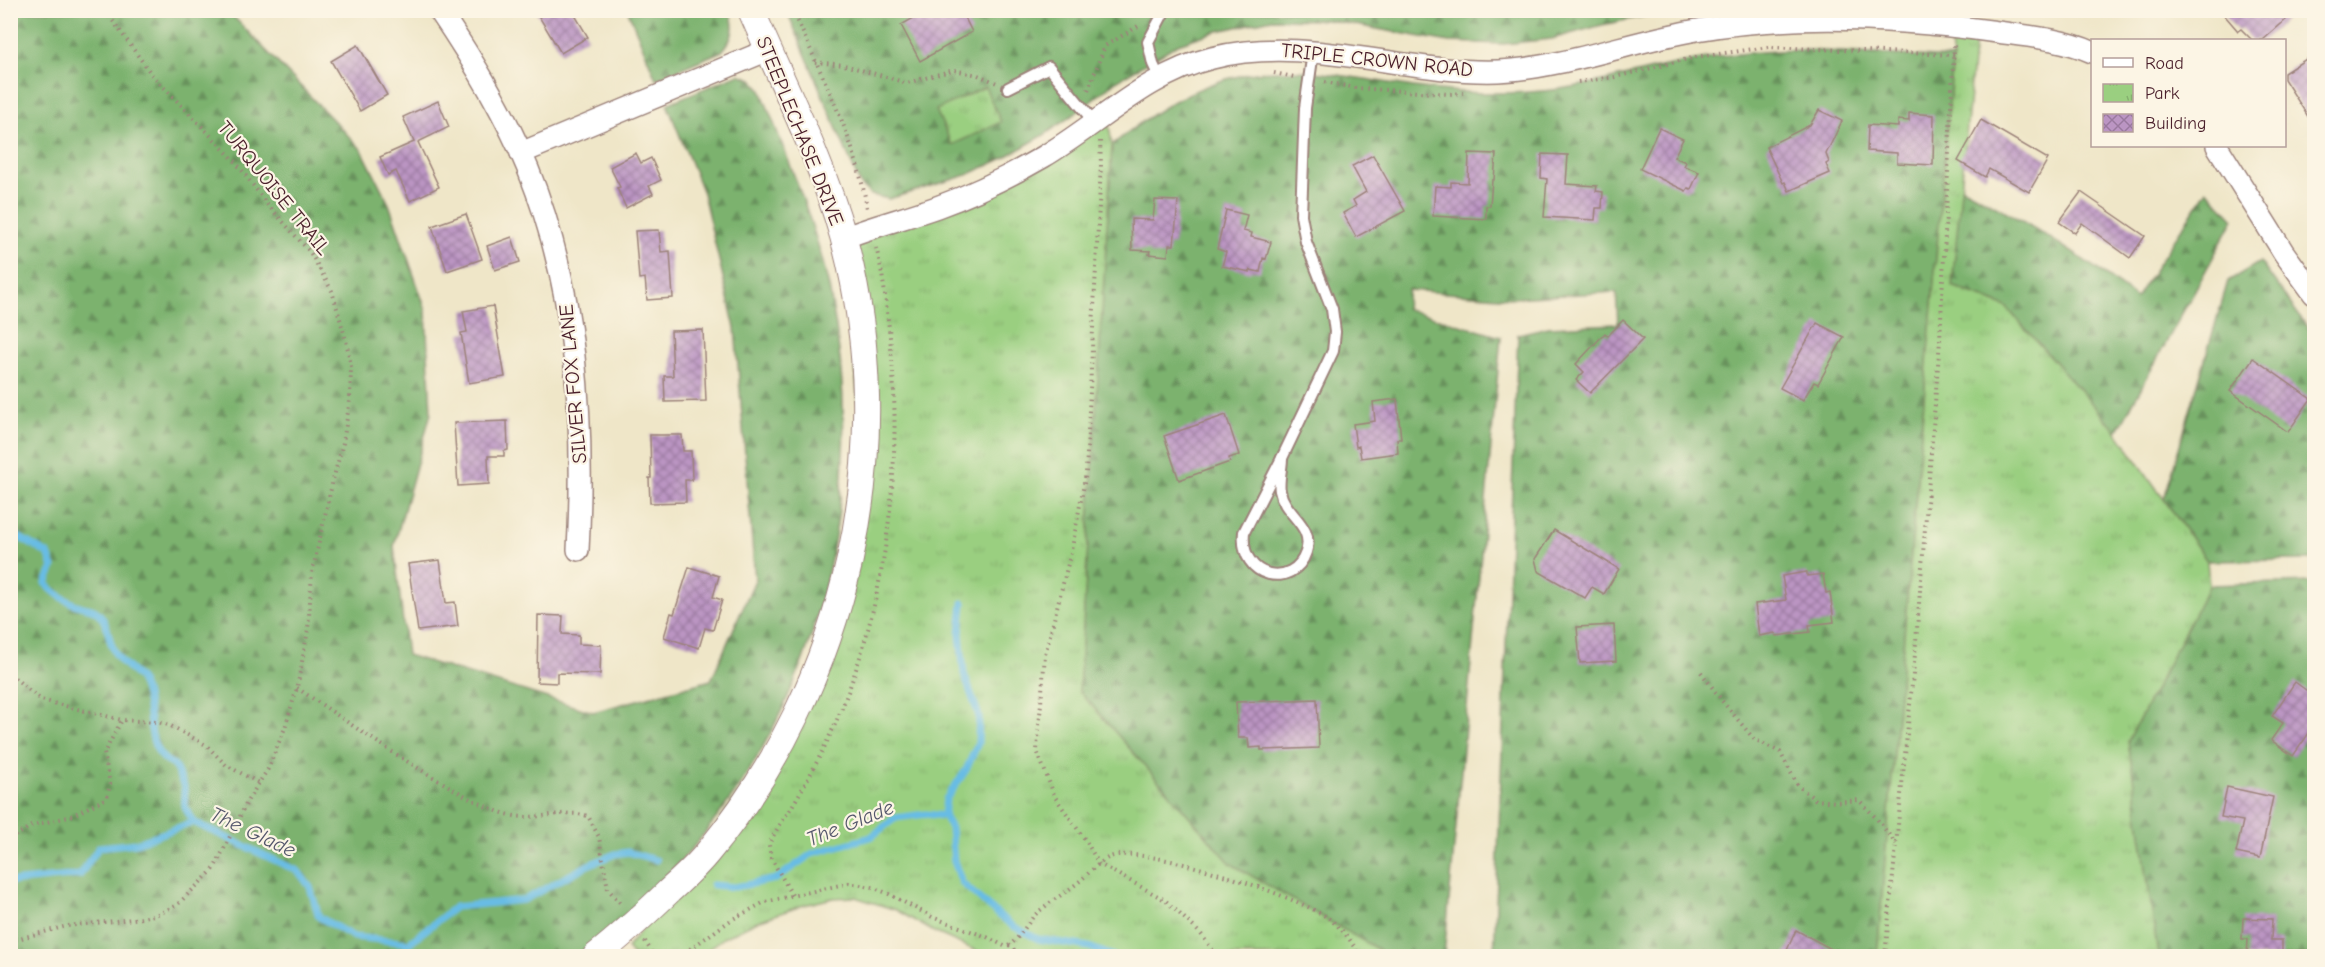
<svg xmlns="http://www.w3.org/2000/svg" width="2325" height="967" viewBox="0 0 2325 967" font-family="'Comic Neue',sans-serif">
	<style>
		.forest { fill: url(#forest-firs); stroke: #62684c; stroke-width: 1.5 }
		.park { fill: url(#park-tufts); stroke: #727756; stroke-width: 1.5 }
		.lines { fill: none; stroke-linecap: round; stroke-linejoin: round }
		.stream { stroke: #68bce4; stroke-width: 7 }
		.building { fill: url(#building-cross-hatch) }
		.service-casing { stroke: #9c827a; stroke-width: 14 }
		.minor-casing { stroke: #9c827a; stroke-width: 24 }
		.tertiary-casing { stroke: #9c827a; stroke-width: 28 }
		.path { stroke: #9c827a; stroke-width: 4; stroke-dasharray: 1.5 4.5; stroke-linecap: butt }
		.service { stroke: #fff; stroke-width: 10 }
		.minor { stroke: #fff; stroke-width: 21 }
		.tertiary { stroke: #fff; stroke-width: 26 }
		.labels { text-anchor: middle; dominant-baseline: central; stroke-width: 4.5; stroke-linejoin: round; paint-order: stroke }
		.street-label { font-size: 20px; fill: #4a1f2b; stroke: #fcf5e5 }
		.water-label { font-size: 21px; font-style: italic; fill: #54566c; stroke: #fcf5e5 }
	</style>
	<defs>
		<pattern id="forest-firs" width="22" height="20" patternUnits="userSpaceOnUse" patternTransform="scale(1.5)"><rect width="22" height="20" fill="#7bb26e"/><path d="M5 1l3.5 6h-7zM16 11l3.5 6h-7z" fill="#67905b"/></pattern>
		<pattern id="park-tufts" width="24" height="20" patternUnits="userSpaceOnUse" patternTransform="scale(1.5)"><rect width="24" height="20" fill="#9acf80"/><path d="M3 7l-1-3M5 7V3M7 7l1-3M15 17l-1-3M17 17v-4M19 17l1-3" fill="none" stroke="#86b16f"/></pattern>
		<pattern id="building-cross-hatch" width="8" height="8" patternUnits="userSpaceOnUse" patternTransform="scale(1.5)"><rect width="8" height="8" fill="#bb95c3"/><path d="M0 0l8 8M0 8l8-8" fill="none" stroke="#9a799f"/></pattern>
	</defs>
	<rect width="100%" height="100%" fill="#fcf5e5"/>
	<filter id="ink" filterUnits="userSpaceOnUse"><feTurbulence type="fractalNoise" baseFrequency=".0167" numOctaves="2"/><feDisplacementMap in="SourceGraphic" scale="12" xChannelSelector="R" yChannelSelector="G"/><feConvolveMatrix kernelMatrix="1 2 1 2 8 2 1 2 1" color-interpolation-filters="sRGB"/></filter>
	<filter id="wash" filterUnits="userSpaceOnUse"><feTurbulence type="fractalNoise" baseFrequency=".008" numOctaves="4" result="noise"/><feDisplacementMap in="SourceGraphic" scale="24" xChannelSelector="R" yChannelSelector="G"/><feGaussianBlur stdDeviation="1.35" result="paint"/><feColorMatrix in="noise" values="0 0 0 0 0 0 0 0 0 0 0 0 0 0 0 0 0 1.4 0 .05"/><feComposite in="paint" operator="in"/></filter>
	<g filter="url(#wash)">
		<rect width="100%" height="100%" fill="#efe6c8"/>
		<!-- forest -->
		<g class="forest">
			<path d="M10 11H228L362 150 389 204 426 310 431 413 394 546 407 655 593 712 711 680 755 580 735 328 703 193 667 104 739 74 752 79 761 90C786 156 816 223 830 292 868 485 826 686 700 839 664 883 622 921 578 956H11Z"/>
			<path d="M628 11H729C736 26 734 38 722 51L656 79Z"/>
			<polygon points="787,11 1670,11 1602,25 1552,39 1503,44 1449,42 1328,20 1272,19 1214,32 1178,44 1116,81 1083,108 1044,135 1002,159 967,175 889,199 871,195 860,184"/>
			<path d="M1806 50 1953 58 1877 956H1494L1518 334 1548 327 1618 324 1616 292 1512 298 1408 290 1406 309 1501 337 1444 956H1389L1231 864 1079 691 1112 145C1151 113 1193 85 1243 75 1300 63 1358 79 1414 87 1457 93 1499 95 1542 91 1588 87 1634 72 1680 63 1722 54 1764 51 1806 50Z"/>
			<path d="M1961 187C2022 219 2081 255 2136 298L2207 190 2234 219 2117 432 2006 307 1952 286Z"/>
			<polygon points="2260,262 2314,336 2314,560 2207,561 2164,499 2228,281"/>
			<polygon points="2314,582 2314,956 2158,956 2128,741 2209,585"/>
		</g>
		<!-- park -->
		<g class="park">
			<polygon points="1948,26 1976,29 1952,286 2006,307 2117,432 2207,561 2209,585 2128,741 2158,956 1877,956 1953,58"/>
			<polygon points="985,87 1001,122 952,145 936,110"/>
			<polygon points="1107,113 1112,145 1079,691 1231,864 1389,956 988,956 934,932 896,910 855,897 833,898 804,905 755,922 725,937 699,956 633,956 627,948 667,897 805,697 864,463 843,238 938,207"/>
		</g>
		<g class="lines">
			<!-- stream -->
			<g class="stream">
				<polyline points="10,461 12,478 10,485"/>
				<path d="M10 532 48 554 53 567 46 583C52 592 69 603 80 606 85 608 93 608 97 612 109 622 108 641 115 653 121 664 136 673 140 680 156 707 141 751 174 765L184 786 185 807 193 822"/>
				<polyline points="944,816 951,828 954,861 962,883 990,908 1013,926 1038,939 1089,947 1113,956"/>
				<polyline points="944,816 946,799 966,770 978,743 979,716 964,674 960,634 963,603"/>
				<polyline points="10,882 80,875 99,847 137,843 193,822 298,871 310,887 319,917 354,937 409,943 455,907 524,900 588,865 615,854 628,852 656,860"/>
				<polyline points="713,885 735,887 776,879 813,853 871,837 895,818 926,814 944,816"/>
			</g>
		</g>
		<g id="blocks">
			<!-- building -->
			<g class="building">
				<polygon points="535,10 572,10 588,37 561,53"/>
				<polygon points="928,10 961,10 972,32 920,61 901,25"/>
				<polygon points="2220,10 2297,10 2263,40 2252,40 2241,29 2238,31"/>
				<polygon points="358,45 387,95 360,111 331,61"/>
				<polygon points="2314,54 2314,126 2284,79 2284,73"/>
				<polygon points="438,101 449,127 418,142 439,187 410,201 396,171 388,175 380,157 414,142 403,117"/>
				<polygon points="1819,110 1842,121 1826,154 1829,162 1826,164 1830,173 1789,191 1785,182 1783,183 1766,147 1810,125"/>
				<polygon points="1909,113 1934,115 1933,165 1897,163 1897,153 1867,151 1868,125 1898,127 1898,120 1909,121"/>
				<polygon points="1981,120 2048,159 2029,192 1989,169 1985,177 1958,161"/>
				<polygon points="1659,128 1683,139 1674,157 1686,162 1684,166 1699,172 1691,189 1688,188 1686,191 1640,169"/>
				<polygon points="636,153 641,163 651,158 661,180 649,186 653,194 626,208 617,188 620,187 610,167"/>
				<polygon points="1469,153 1496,154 1494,180 1492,180 1490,206 1486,206 1486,219 1433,216 1435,186 1451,187 1451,182 1468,183"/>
				<polygon points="1542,154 1568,155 1566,184 1597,186 1596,191 1603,192 1602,208 1596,208 1595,220 1544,217 1547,179 1541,178"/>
				<polygon points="1373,155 1405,211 1356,237 1343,213 1356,206 1353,200 1366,192 1352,166"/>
				<polygon points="2081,192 2145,236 2130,258 2082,223 2075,233 2059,222"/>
				<polygon points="1155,200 1178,201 1174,245 1169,245 1168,256 1149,254 1150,251 1132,250 1131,219 1153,220"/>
				<polygon points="1226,210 1247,215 1243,231 1252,233 1251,237 1271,242 1266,259 1263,258 1260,272 1250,270 1250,272 1222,266 1226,252 1217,249"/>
				<polygon points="466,214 482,259 447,271 432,226"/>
				<polygon points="659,230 661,252 670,251 673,298 647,300 645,278 639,279 635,231"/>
				<polygon points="512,237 520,262 495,270 487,246"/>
				<polygon points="493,306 505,377 469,383 461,333 467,332 463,311"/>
				<polygon points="1623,320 1643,339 1590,393 1576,380 1584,372 1576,364 1605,333 1608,336"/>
				<polygon points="1817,323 1844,337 1818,384 1814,382 1803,400 1780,388"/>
				<polygon points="703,330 706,401 665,402 664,376 673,376 671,331"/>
				<polygon points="2253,358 2311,399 2288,432 2230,391"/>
				<polygon points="1397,399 1401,439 1397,439 1398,453 1361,458 1359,446 1356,447 1353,424 1375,421 1373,402"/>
				<polygon points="1226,415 1239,455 1229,458 1230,462 1179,480 1164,436"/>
				<polygon points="507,421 508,450 504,451 504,456 488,456 489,484 458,486 454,423"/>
				<polygon points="650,435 682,435 683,451 691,451 692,480 685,480 686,502 650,503 649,478 651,478"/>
				<polygon points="1554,530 1619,569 1604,594 1592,587 1585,598 1538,571 1535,559"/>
				<polygon points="440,560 446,603 455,602 458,626 418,631 408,564"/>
				<polygon points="689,567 719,576 713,597 722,600 713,630 705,628 699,648 664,637 671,613 674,614"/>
				<polygon points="1807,572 1807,576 1823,574 1826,593 1830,592 1834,622 1809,625 1810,632 1776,636 1775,633 1759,636 1755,604 1786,600 1782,576"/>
				<polygon points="538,615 563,616 562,634 579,635 579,644 601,645 600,674 557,673 557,683 537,682"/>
				<polygon points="1614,625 1616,661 1580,663 1577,627"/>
				<polygon points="2295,682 2314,696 2314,726 2293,756 2271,740 2283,723 2272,716"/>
				<polygon points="1317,699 1319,748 1261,750 1261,747 1249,748 1248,738 1238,738 1236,702"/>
				<polygon points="2227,787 2273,797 2260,858 2236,853 2243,821 2221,817"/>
				<polygon points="2243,918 2272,919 2271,940 2282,940 2282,957 2247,957 2248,939 2242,939"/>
				<polygon points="1796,930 1839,953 1837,957 1784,957"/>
			</g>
		</g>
	</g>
	<g filter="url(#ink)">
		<use href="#blocks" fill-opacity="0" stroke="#9c827a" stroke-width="1.5"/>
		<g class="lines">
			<defs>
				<g id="service">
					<polyline points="1160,79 1153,64 1148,42 1165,10"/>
					<polyline points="1008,88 1049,67 1094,122"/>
					<polyline points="1282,458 1333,351 1335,332 1332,309 1306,242 1301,215 1305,108 1313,52"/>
					<path d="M1282 458C1282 468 1278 481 1280 491 1284 515 1315 525 1306 552 1294 589 1239 580 1244 532Z"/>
				</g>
				<g id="minor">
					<path d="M439 10C473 60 505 113 528 169 577 290 585 421 578 550"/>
					<polyline points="2217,146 2284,253 2314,294"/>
					<polyline points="521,153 768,50"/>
					<path d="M843 238C874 226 906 218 937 207 973 194 1010 176 1043 157 1099 124 1147 74 1212 58 1306 34 1402 74 1498 71 1563 68 1632 41 1697 30 1793 13 1894 18 1990 31 2024 36 2060 38 2092 52"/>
				</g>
				<path id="tertiary" d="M596 956C621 936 644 915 667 893 681 880 696 867 708 852 848 683 901 448 843 236 822 161 782 82 751 10"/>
			</defs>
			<!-- service casing -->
			<use href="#service" class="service-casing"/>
			<!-- minor casing -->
			<use href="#minor" class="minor-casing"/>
			<!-- tertiary casing -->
			<use href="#tertiary" class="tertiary-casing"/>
			<!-- path -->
			<g class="path">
				<path d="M793 10C820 74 857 140 867 209"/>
				<polyline points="815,62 844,65 907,83 954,70 978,75 997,83"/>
				<polyline points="1274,73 1294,77"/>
				<polyline points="1325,82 1356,88 1450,94 1463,93"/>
				<polyline points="1578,82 1615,77 1696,57 1769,47 1954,55"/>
				<polyline points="1088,90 1105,46 1140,25"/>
				<polyline points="1100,141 1101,164 1086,473 1072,548 1045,655 1037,751 1055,797 1086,841 1099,864 1165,900 1201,934 1217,956"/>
				<polyline points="1701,672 1723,702 1754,739 1780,752 1798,786 1816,800 1837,802 1859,800 1877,819 1896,844"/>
				<polyline points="10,674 41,700 122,720 157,722 169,725 206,745 226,765 259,783"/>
				<path d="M297 688C348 722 398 758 452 788 471 799 493 812 515 816 540 820 564 809 588 816L599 837 608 889 622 905"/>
				<polyline points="10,839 33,825 69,817 107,798 110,784 104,753 122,720"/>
				<path d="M792 895 771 858 769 845C776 828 788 814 797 798 815 767 832 734 845 700 891 581 904 446 888 320 885 295 883 272 876 248"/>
				<polyline points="10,941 67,926 143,918 161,913 178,904 214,869 248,800 268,769 285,728 297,688 308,630 312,573 333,480 343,443 350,399 351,367 346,340 332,291 310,252 267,204 235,161 152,75 105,10"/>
				<polyline points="645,941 654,956"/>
				<polyline points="1009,945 1021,956"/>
				<path d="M680 956 731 920 765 902 849 883 872 887 887 893 932 917 987 937 1006 947C1020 940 1026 923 1037 913 1051 901 1067 892 1081 880 1090 872 1099 862 1110 857 1143 843 1297 896 1328 918 1341 927 1353 942 1359 956"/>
				<polyline points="1885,956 1915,654 1940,340 1954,45"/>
			</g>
			<!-- service -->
			<use href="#service" class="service"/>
			<!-- minor -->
			<use href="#minor" class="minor"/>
			<!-- tertiary -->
			<use href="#tertiary" class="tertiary"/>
		</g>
	</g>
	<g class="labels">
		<!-- street labels -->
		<g class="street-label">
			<text transform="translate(1377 60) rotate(6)">TRIPLE CROWN ROAD</text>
			<text transform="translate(800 131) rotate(68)">STEEPLECHASE DRIVE</text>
			<text transform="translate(274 188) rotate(51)">TURQUOISE TRAIL</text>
			<text transform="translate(573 384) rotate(-95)">SILVER FOX LANE</text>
		</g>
		<!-- water labels -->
		<g class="water-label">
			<text transform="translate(850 823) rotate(-22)">The Glade</text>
			<text transform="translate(253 832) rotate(25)">The Glade</text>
		</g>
	</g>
	<!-- margin -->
	<rect width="2325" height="967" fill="none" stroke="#fcf5e5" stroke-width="36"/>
	<!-- legend -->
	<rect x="2091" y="39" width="195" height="108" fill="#fcf5e5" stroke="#b59f9b" stroke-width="1.5"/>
	<rect x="2103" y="58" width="30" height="9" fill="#ffffff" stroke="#b59f9b" stroke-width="1.5"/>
	<text x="2145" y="69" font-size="18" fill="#4a1f2b">Road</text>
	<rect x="2103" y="84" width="30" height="18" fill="url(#park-tufts)" stroke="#b59f9b" stroke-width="1.5"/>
	<text x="2145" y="99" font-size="18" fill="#4a1f2b">Park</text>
	<rect x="2103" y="114" width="30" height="18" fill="url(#building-cross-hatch)" stroke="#b59f9b" stroke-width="1.5"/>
	<text x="2145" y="129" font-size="18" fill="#4a1f2b">Building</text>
</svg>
